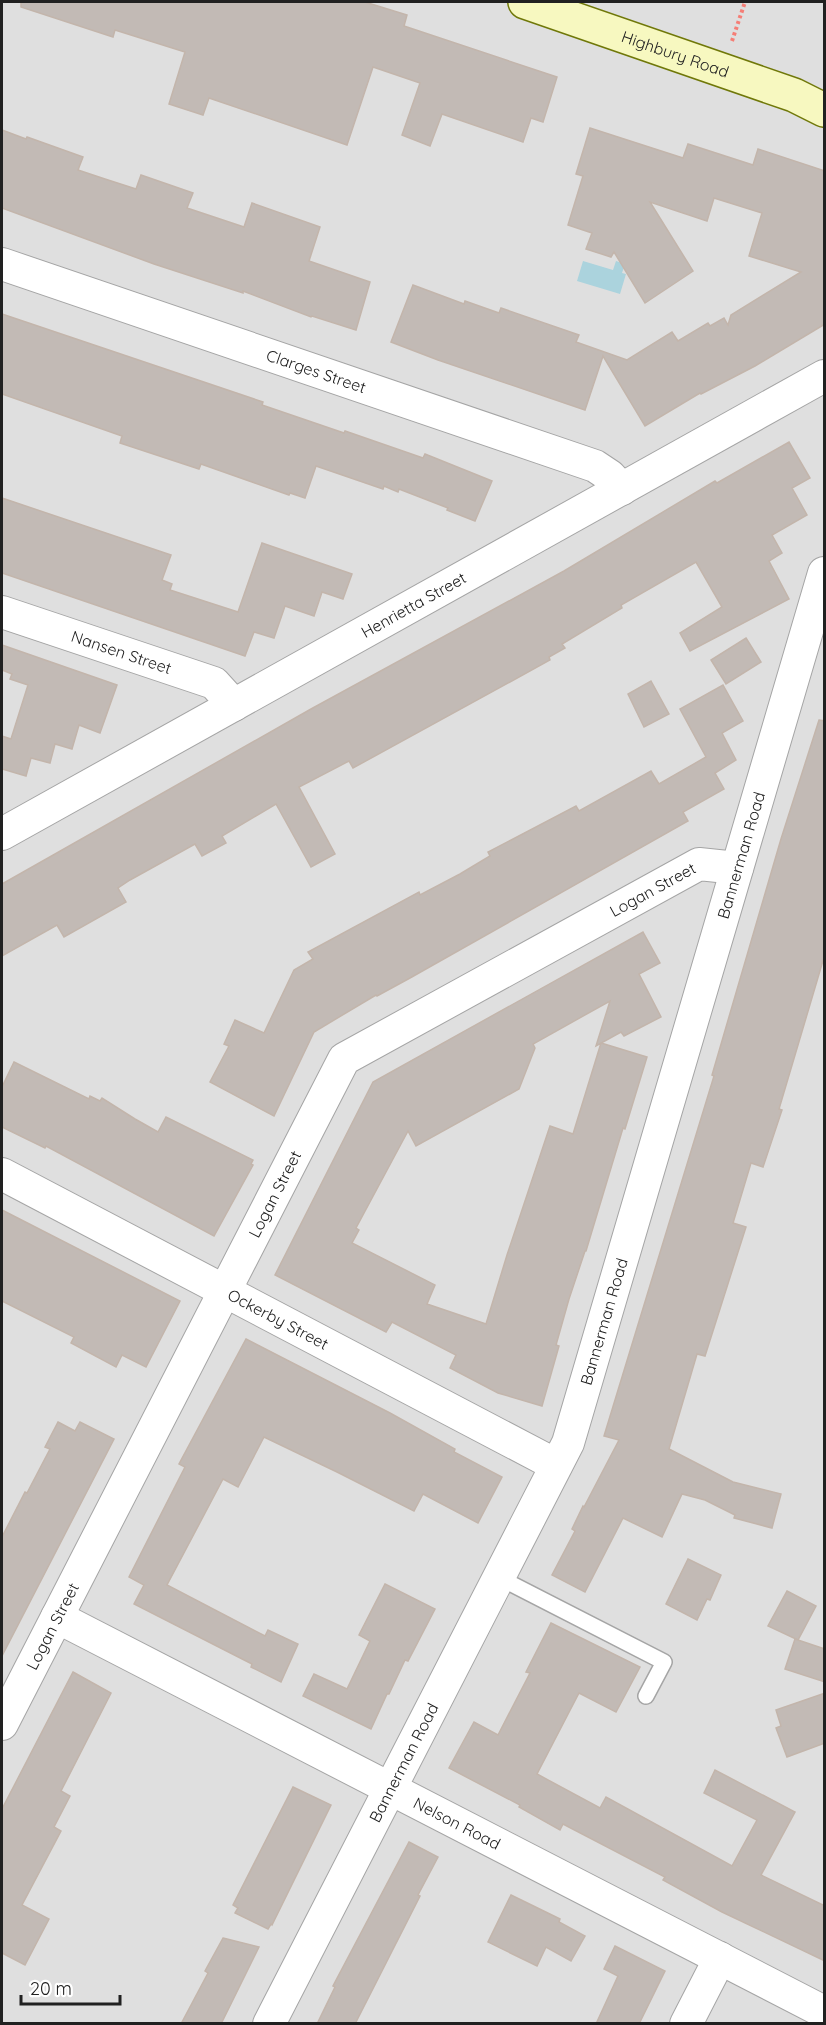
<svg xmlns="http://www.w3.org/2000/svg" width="826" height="2025" viewBox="0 0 826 2025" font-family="Quicksand,sans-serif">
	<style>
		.residential { fill: #dfdfdf }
		.water { fill: #abd3dd }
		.building { fill: #c2bab5; stroke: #c3b5ab; stroke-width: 1.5 }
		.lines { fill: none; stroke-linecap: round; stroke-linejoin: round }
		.service-casing { stroke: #a5a5a5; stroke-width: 18 }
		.minor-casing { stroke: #a5a5a5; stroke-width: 34 }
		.secondary-casing { stroke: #707809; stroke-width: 36 }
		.path { stroke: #f57e76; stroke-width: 4; stroke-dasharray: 3 3; stroke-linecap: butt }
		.service { stroke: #fff; stroke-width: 15 }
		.minor { stroke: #fff; stroke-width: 32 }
		.secondary { stroke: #f7f8c0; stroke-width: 33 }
		.labels { text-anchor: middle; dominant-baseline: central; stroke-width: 5; stroke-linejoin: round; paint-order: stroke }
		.street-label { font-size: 16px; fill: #212121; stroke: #fff }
	</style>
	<rect width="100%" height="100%" fill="#f1eee9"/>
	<!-- residential -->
	<rect class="residential" x="2" y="2" width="822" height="2021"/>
	<!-- water -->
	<polygon class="water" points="583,261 613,270 616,261 625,264 622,273 626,274 620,294 577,281"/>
	<!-- building -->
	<g class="building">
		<polygon points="21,2 365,2 407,15 404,26 557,77 543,122 531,118 523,142 442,114 430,146 402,135 420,83 373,67 347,145 209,98 203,115 169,104 185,52 115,30 113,37 21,7"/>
		<polygon points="590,128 683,158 688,144 753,165 758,149 825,171 825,324 755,366 701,394 700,393 645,426 603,356 585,410 438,360 391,342 413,285 464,304 465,301 499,313 501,308 579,335 576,342 627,360 672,332 678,341 708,323 710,326 724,318 728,325 731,315 801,272 749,256 762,213 714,198 707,221 650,202 693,271 645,303 614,252 611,257 586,249 592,233 568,225 583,176 576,174"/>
		<polygon points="2,130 26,139 27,137 83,157 78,170 105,179 136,189 141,175 193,193 187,208 244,227 252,203 320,227 309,261 370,282 356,330 312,316 311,317 243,291 243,293 154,264 2,208"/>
		<polygon points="2,314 263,402 262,405 344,433 345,431 423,458 425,454 492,481 475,521 447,510 448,508 399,489 398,492 384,486 383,489 316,466 305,498 290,493 289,495 201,464 199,469 120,443 122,436 2,394"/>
		<polygon points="789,442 810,478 792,488 807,515 772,535 782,553 769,561 789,599 690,651 680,633 722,607 696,562 621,605 622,608 562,644 565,648 549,657 550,660 353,768 349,761 299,787 335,854 311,867 276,804 222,836 226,843 202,856 195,844 130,880 118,888 126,902 64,937 57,925 2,956 2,884 311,709 564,571 715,481 717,483"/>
		<polygon points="2,498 171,555 162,580 172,584 170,590 238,612 262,543 352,574 343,599 322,592 314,616 285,606 274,638 254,632 245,656 2,573"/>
		<polygon points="746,638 761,662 726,684 711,660"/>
		<polygon points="2,645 117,685 100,733 79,725 72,749 55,744 50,763 31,758 26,776 2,769 2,736 11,739 28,685 10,679 12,674 2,670"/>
		<polygon points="651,681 669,714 644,727 628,694"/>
		<polygon points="723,685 743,721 722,733 736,760 715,773 724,789 683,812 688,821 410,978 377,996 376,995 314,1032 274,1116 210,1082 229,1046 224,1044 235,1020 264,1033 294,970 313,959 308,952 419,892 420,895 460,874 490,856 488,852 576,806 579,811 651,771 659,784 706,757 680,709"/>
		<polygon points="819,720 825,721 825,954 779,1109 782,1110 763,1167 751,1163 733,1223 746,1227 705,1356 697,1354 669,1449 733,1482 781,1494 772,1528 734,1518 735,1515 705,1500 682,1494 662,1537 623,1518 585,1592 552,1575 575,1531 572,1529 583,1506 584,1507 619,1440 604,1436 714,1076 712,1075 781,839"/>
		<polygon points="643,932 660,963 639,974 661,1017 624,1036 621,1032 596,1046 610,1001 533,1044 535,1048 519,1089 416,1146 408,1131 356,1228 359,1230 352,1243 435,1285 427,1304 486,1324 507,1255 550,1126 573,1134 601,1043 647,1057 625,1129 623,1128 586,1251 585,1251 569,1299 556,1345 559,1346 542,1406 498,1393 450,1368 456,1355 392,1322 386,1332 275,1275 373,1082"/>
		<polygon points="14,1062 89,1099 90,1096 100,1101 102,1098 135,1119 158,1132 166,1117 253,1160 251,1164 253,1165 214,1236 46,1146 45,1148 2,1127 2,1087"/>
		<polygon points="2,1210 180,1301 146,1367 122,1355 116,1367 71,1343 74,1337 2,1301"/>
		<polygon points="246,1339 390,1413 455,1449 454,1452 502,1477 478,1523 423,1494 414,1511 337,1472 264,1437 238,1487 223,1479 167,1585 265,1636 268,1630 298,1644 281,1682 251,1667 252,1664 134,1604 144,1585 129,1577 185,1467 179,1464"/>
		<polygon points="58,1422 75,1431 80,1422 114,1439 2,1656 2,1537 25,1492 27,1493 50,1449 45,1447"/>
		<polygon points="688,1559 721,1575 710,1600 707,1599 697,1620 666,1604"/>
		<polygon points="385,1584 435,1609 408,1661 405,1660 389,1694 387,1694 371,1729 303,1696 314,1674 347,1689 370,1641 359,1635"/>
		<polygon points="787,1591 816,1606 798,1640 768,1626"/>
		<polygon points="551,1623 640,1667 616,1712 579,1693 537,1774 600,1808 606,1797 732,1866 757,1820 704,1793 715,1770 795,1812 761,1875 825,1906 825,1961 722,1912 663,1880 665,1877 563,1824 560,1830 519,1807 520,1805 449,1768 474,1722 498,1735 530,1673 526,1672"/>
		<polygon points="795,1639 825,1649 825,1682 785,1669"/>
		<polygon points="73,1672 111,1693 61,1791 70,1796 54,1827 61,1831 22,1905 49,1919 25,1965 2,1953 2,1809"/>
		<polygon points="825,1693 825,1743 787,1757 776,1728 781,1726 776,1710"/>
		<polygon points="293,1787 331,1805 272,1925 271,1924 268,1929 235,1913 238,1908 233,1905"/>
		<polygon points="409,1842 438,1857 418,1895 420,1896 355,2024 317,2024 335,1987 333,1986"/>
		<polygon points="511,1895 560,1919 559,1922 585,1936 571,1961 546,1947 537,1966 488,1942"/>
		<polygon points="223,1938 259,1947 221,2024 181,2024 208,1973 205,1971"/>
		<polygon points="615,1946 665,1971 639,2024 596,2024 618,1976 604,1969"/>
	</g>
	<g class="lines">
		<defs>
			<polyline id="service" points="498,1577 664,1662 646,1696"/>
			<g id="minor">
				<path id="s1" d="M2 264 595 466 610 476 622 489"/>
				<path id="s2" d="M2 612 214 683 234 705"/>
				<path id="s3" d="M2 834 824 376"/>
				<path id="s4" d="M2 1174 556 1465"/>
				<path id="s5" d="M57 1617 824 2012"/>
				<path id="s6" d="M2 1724 344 1059 699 864 737 868"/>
				<path id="s7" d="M269 2024 568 1443 824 573"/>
				<polyline points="686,2024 720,1958"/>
			</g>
			<g id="secondary">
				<path id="s8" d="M525 2 794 95 824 110"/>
			</g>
		</defs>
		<!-- service casing -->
		<use href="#service" class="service-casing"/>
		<!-- minor casing -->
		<use href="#minor" class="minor-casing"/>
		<!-- secondary casing -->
		<use href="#secondary" class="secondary-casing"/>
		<!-- path -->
		<polyline class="path" points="732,41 745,2"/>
		<!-- service -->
		<use href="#service" class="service"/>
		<!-- minor -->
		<use href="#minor" class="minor"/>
		<!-- secondary -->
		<use href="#secondary" class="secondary"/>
	</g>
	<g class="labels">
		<!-- street labels -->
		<g class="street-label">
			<text stroke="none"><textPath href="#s8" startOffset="159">Highbury Road</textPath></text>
			<text stroke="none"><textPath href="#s1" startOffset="332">Clarges Street</textPath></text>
			<text stroke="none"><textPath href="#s3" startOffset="471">Henrietta Street</textPath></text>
			<text stroke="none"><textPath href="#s2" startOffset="126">Nansen Street</textPath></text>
			<text stroke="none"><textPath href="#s7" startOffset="1266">Bannerman Road</textPath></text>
			<text stroke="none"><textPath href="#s6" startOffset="1100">Logan Street</textPath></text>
			<text stroke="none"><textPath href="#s6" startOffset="596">Logan Street</textPath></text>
			<text stroke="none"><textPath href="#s4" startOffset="312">Ockerby Street</textPath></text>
			<text stroke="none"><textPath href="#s7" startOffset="780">Bannerman Road</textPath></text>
			<text stroke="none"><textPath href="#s6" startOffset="110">Logan Street</textPath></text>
			<text stroke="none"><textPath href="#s7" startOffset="294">Bannerman Road</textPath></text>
			<text stroke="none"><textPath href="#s5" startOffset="450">Nelson Road</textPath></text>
		</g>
	</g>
	<!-- border -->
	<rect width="826" height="2025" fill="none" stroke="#212121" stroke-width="6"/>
	<!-- scale -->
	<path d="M21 1995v9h99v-9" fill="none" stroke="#212121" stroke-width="3"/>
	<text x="30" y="1995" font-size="18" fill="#212121" stroke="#ffffff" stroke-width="4.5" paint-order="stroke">20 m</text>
</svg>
